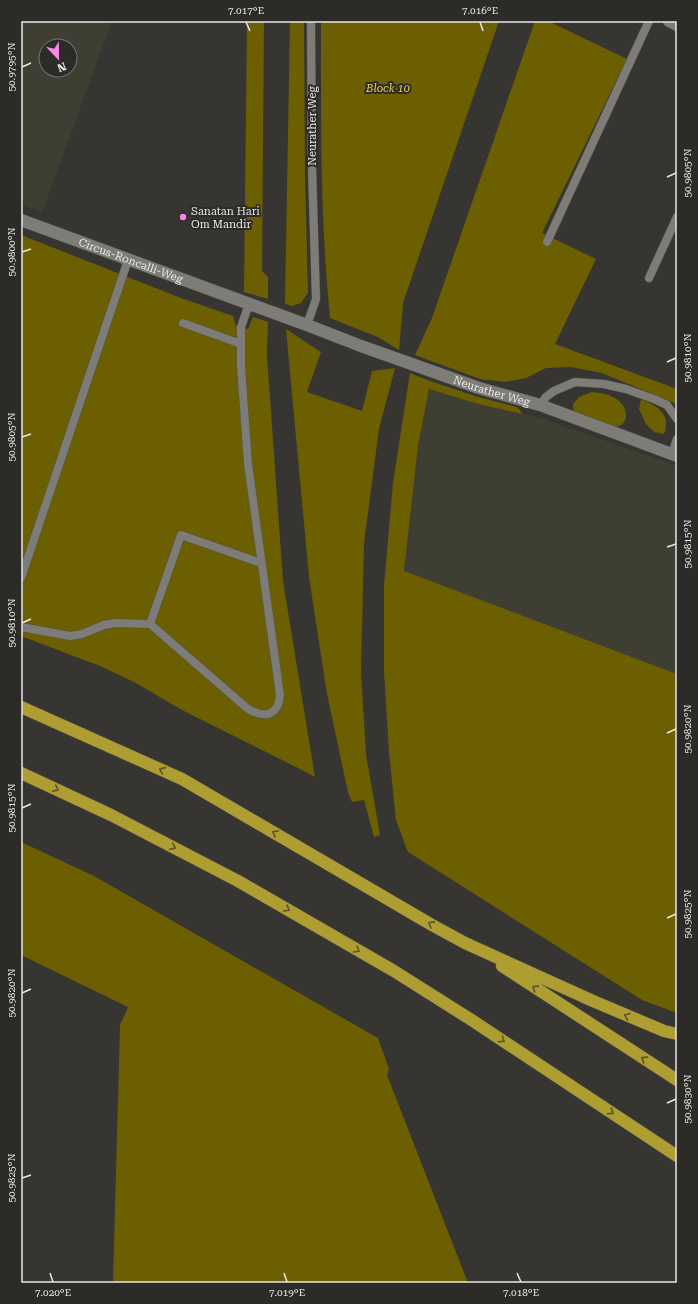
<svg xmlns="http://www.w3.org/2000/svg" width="698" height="1304" viewBox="0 0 698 1304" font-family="'Roboto Serif',serif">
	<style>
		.built { fill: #3f3e33; fill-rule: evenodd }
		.green { fill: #6c5f02 }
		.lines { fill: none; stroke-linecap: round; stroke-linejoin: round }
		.lane-casing { stroke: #52524e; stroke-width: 9 }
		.street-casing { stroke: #52524e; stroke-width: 13 }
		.highway-casing { stroke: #52524e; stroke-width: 13 }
		.lane { stroke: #7d7c77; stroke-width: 8 }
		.street { stroke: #7d7c77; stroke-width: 12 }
		.highway { stroke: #ae9d31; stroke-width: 12 }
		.oneway { stroke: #5a532a }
		.ticks { fill: none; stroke: #e9e8e6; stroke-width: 1.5 }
		.poi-dot { fill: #f987e8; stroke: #2c2b27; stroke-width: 1.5 }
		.labels { text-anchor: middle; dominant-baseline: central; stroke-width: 4; stroke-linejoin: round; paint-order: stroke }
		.park-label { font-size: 11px; font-style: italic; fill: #ecd64f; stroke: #2c2b27 }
		.street-label { font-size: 11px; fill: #e9e8e6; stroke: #2c2b27 }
		.poi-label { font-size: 11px; fill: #e9e8e6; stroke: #2c2b27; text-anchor: start }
		.neatline { fill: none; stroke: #e9e8e6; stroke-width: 1.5 }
		.ticks-label { font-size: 10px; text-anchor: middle; fill: #e9e8e6 }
	</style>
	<rect width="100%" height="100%" fill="#363531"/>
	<!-- built -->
	<g class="built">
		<path d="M21 21H112L42 212 21 204ZM46 46H70V70H46Z"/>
		<polygon points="429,389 478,404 541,418 677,466 677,674 404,571 418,446"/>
	</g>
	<!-- green -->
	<g class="green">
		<polygon points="247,21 264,21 262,271 268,277 268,299 244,292"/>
		<polygon points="290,21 304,21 305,176 308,293 301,303 292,306 285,304"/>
		<path d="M321 21H499L403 303 399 350 378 337 330 318C320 219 321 120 321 21Z"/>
		<polygon points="535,21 548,21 627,59 542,233 596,259 555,344 677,389 677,406 674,403 602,373 571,367 546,368 526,378 505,382 480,379 415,355 432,318"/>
		<polygon points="21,235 181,298 233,316 236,326 248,329 253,317 268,322 267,355 283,581 315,777 298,768 182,710 134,682 100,666 21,636"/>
		<polygon points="286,329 321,352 307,392 362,411 372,371 395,368 379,429 364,543 361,671 366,754 380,835 374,837 364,800 352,802 348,792 327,694 309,577"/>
		<polygon points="410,373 430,381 478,397 517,407 523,414 478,404 429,389 418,446 404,571 677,674 677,1013 642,1000 408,852 396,820 389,752 384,671 384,585 393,483"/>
		<path d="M592 392C601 393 609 394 616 399 629 406 631 427 613 427 606 427 582 416 574 413L573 404 579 397Z"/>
		<path d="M641 399C656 405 672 414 664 434L654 432 646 424 639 409Z"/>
		<polygon points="21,842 94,876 378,1038 389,1069 387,1075 468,1283 113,1283 120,1025 128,1007 21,955"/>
	</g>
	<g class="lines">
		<defs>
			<g id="lane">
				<polyline points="547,242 649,21"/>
				<polyline points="649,278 677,217"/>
				<polyline points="183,323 241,344"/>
				<polyline points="307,325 316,299 312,167 311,21"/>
				<polyline points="540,405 546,397 554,391 575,382 604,384 626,389 654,399 667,405 677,419"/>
				<polyline points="672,454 677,439"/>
				<polyline points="21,578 128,260"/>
				<polyline points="150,624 181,535 261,563"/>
				<path d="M21 627 70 636 82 634 104 625 116 623 150 624 248 709C264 718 278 717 280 695L248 464 241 366V327L249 304"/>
			</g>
			<g id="street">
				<polyline points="669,21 677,25"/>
				<path id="s1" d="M21 220 307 325 361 346 479 388 540 405 677 456"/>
			</g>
			<g id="highway">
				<polyline points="21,707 182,779 432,925 465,943 593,1001 664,1031 677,1034"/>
				<polyline points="21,773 111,815 238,881 394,971 470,1019 677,1156"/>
				<polyline points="502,966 677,1080"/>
			</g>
		</defs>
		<!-- lane casing -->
		<use href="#lane" class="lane-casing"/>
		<!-- street casing -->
		<use href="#street" class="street-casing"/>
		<!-- highway casing -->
		<use href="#highway" class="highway-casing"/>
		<!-- lane -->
		<use href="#lane" class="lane"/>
		<!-- street -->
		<use href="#street" class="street"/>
		<!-- highway -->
		<use href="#highway" class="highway"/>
	</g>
	<!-- one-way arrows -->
	<defs><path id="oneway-chevron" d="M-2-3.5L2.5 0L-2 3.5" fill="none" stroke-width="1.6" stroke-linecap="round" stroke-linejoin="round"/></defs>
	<g class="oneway">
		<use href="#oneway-chevron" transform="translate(162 770) rotate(-156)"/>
		<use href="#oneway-chevron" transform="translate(56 789) rotate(25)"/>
		<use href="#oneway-chevron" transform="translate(275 833) rotate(-150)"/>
		<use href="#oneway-chevron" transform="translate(173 847) rotate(27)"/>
		<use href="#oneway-chevron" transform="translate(287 909) rotate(30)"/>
		<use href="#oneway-chevron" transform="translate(431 924) rotate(-151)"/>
		<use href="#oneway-chevron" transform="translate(357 950) rotate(30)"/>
		<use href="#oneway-chevron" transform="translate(535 988) rotate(-147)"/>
		<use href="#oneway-chevron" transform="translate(627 1016) rotate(-158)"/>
		<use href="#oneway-chevron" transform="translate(502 1040) rotate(34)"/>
		<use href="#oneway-chevron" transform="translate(644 1059) rotate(-147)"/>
		<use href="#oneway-chevron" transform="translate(611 1112) rotate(34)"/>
	</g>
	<!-- ticks -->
	<path class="ticks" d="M246 22 250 31M480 22 483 31M22 67 31 63M667 177 676 173M22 252 31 249M667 362 676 358M22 437 31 434M667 547 676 544M22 623 31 619M667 733 676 729M22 808 31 804M667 918 676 914M22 993 31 989M667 1103 676 1099M22 1178 31 1175M50 1273 53 1282M284 1273 287 1282M517 1273 521 1282"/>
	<!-- markers -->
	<circle class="poi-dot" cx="183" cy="217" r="4"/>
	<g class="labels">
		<!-- park labels -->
		<g class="park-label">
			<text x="388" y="88">Block 10</text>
		</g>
		<!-- street labels -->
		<g class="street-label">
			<text transform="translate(312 126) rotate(-90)">Neurather Weg</text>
			<text stroke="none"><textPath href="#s1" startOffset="117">Circus-Roncalli-Weg</textPath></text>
			<text stroke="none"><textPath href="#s1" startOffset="501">Neurather Weg</textPath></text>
		</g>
		<!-- poi labels -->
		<g class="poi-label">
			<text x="191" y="211">Sanatan Hari<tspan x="191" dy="13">Om Mandir</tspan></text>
		</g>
	</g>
	<!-- border -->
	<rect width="698" height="1304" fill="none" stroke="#2c2b27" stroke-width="44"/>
	<!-- north arrow -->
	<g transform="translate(58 58) rotate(158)"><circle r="19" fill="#2c2b27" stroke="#787773"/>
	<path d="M0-3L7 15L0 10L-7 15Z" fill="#f987e8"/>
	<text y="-6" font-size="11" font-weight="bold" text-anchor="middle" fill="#e9e8e6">N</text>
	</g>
	<rect x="22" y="22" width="654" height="1260" class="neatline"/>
	<g class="ticks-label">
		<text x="246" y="14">7.017°E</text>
		<text x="480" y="14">7.016°E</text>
		<text transform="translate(11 67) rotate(-90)" y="4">50.9795°N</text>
		<text transform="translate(687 173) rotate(-90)" y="4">50.9805°N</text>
		<text transform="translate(11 252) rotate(-90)" y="4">50.9800°N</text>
		<text transform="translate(687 358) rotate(-90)" y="4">50.9810°N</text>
		<text transform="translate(11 437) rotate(-90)" y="4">50.9805°N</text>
		<text transform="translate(687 544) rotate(-90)" y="4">50.9815°N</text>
		<text transform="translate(11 623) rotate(-90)" y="4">50.9810°N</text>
		<text transform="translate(687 729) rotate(-90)" y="4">50.9820°N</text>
		<text transform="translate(11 808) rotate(-90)" y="4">50.9815°N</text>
		<text transform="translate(687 914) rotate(-90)" y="4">50.9825°N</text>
		<text transform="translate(11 993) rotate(-90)" y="4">50.9820°N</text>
		<text transform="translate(687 1099) rotate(-90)" y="4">50.9830°N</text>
		<text transform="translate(11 1178) rotate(-90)" y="4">50.9825°N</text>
		<text x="53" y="1296">7.020°E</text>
		<text x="287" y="1296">7.019°E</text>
		<text x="521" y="1296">7.018°E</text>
	</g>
</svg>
